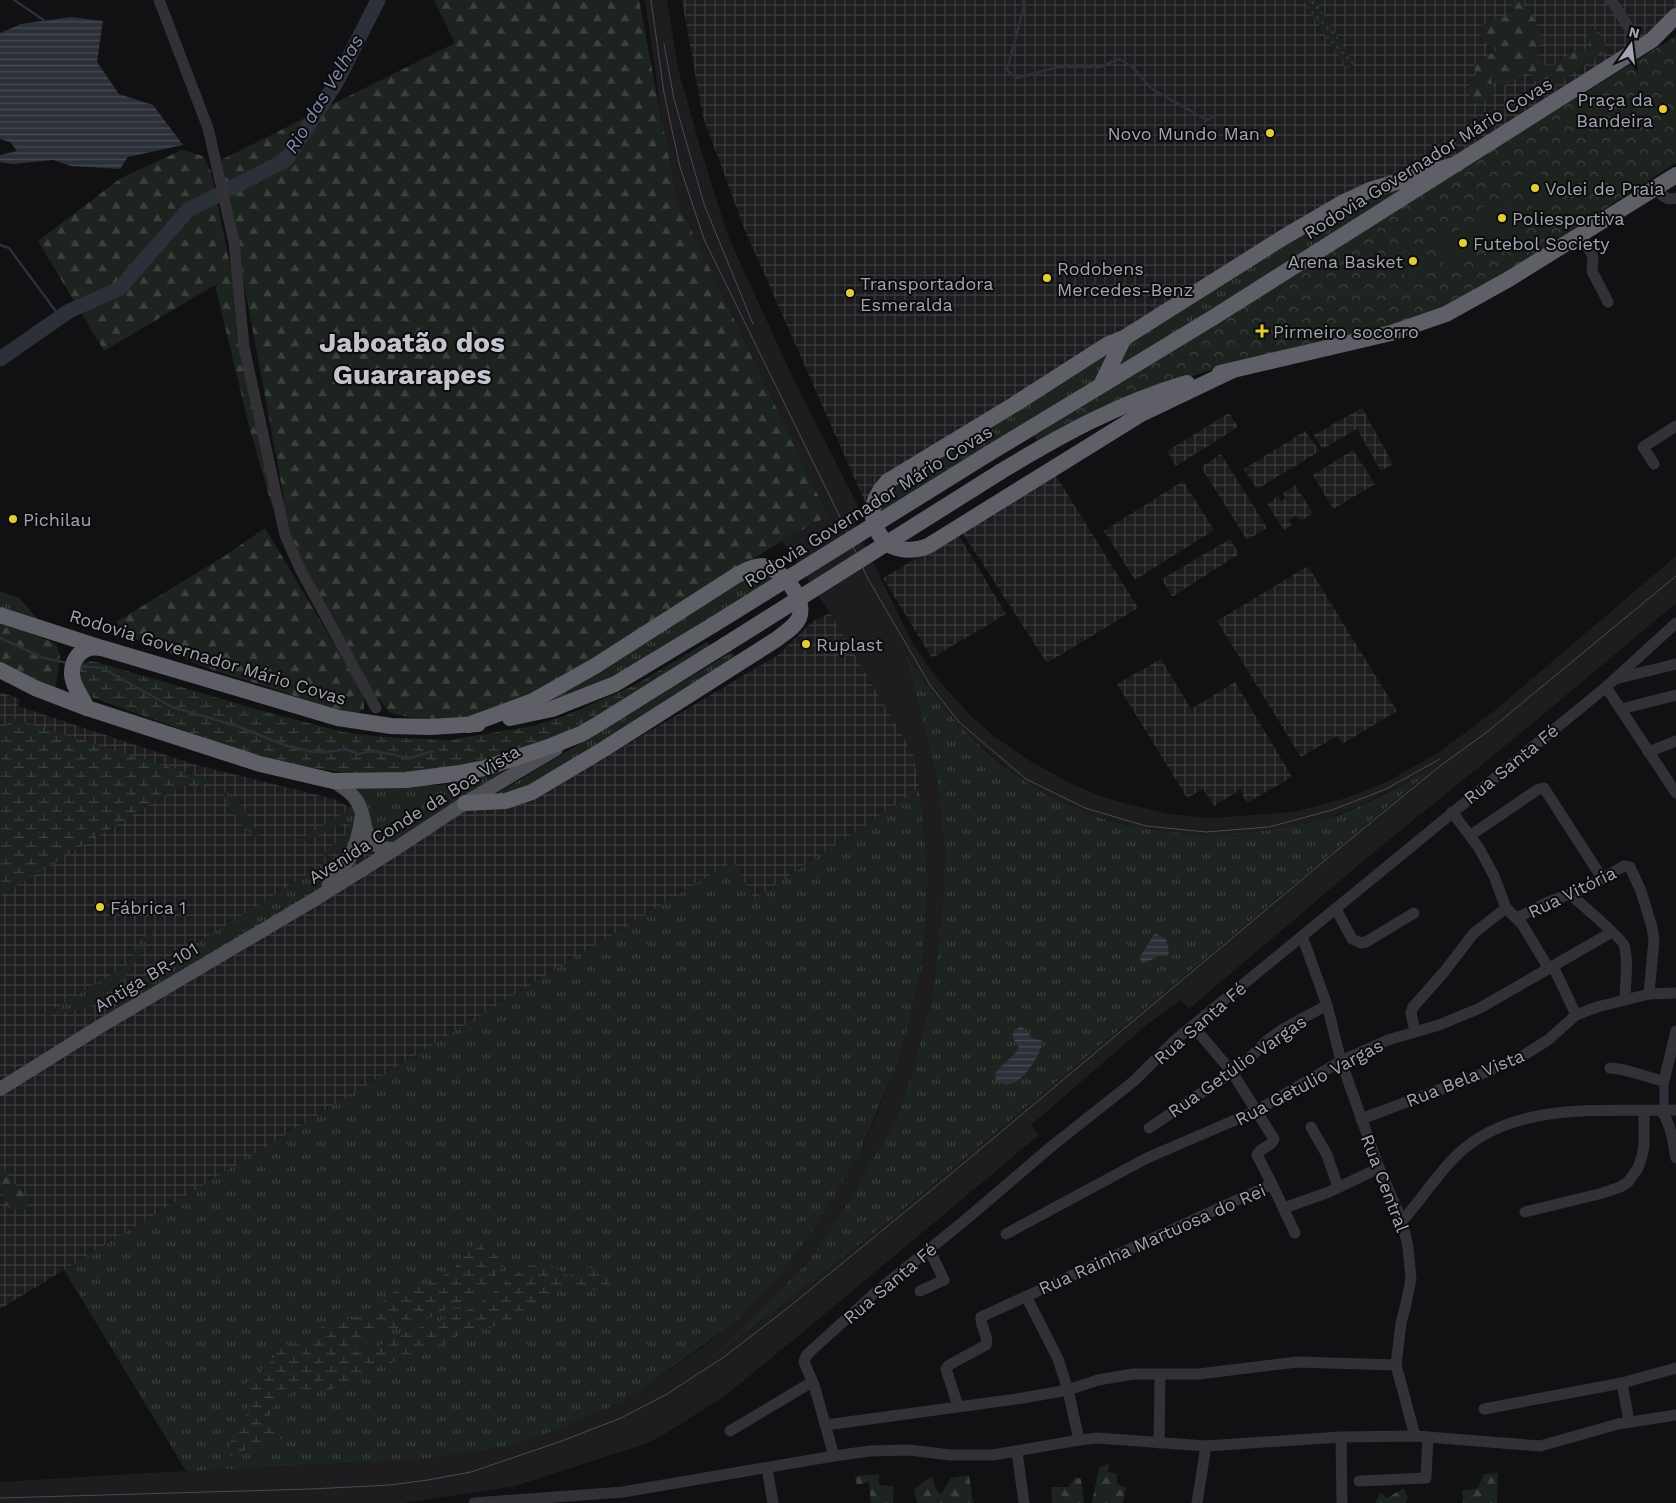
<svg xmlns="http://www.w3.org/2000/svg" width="1676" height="1503" viewBox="0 0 1676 1503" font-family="'Work Sans',sans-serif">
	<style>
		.built { fill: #1d1c1e; fill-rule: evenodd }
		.industrial { fill: url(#industrial-grid) }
		.grass { fill: url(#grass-tufts) }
		.forest { fill: url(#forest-firs) }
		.wetland { fill: url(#wetland-marsh) }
		.park { fill: url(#park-crowns) }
		.garden { fill: url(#garden-dots) }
		.pitch { fill: #1d241f }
		.water { fill: url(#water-rules) }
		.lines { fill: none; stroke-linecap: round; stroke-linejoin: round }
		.stream { stroke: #2c3038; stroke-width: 2.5 }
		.canal { stroke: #2c3038; stroke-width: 9 }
		.river { stroke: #2c3038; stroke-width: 15 }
		.minor { stroke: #323236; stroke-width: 11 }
		.major { stroke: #4e4e55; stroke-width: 14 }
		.highway { stroke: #5e5f67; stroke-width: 16 }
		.tram { stroke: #4b4b51; stroke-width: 1 }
		.highway-bridge { stroke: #5e5f67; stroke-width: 16 }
		.poi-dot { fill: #e3cc37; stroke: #0c0b0c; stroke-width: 2 }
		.labels { text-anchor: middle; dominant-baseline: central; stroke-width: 4; stroke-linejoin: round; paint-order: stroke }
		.poi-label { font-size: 18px; fill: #a3a4b1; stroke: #0c0b0c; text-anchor: start }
		.street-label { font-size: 18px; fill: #a3a4b1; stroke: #0c0b0c }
		.water-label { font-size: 19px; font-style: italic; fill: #7b8baa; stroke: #0c0b0c }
		.town-label { font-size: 28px; font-weight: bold; fill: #c3c4ce; stroke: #0c0b0c }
	</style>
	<defs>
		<pattern id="industrial-grid" width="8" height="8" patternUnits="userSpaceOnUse" patternTransform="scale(1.25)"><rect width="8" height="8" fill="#1d1c1e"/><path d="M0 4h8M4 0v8" fill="none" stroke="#3b3a3c"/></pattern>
		<pattern id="grass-tufts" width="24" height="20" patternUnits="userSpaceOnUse" patternTransform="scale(1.25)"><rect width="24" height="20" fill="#1d241f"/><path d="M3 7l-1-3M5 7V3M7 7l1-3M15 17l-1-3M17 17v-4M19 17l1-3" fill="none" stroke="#3b413d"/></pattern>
		<pattern id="forest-firs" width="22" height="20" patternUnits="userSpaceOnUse" patternTransform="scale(1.25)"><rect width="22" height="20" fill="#1d241f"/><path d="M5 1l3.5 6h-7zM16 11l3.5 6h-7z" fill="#3b413d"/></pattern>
		<pattern id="wetland-marsh" width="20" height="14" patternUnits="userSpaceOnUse" patternTransform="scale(1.25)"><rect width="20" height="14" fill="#1d241f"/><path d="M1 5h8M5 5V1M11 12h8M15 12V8" fill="none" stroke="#3b413d"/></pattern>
		<pattern id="park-crowns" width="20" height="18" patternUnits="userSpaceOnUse" patternTransform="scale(1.25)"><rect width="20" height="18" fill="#1d241f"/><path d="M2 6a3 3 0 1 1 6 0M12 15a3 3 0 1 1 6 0" fill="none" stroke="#3b413d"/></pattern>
		<pattern id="garden-dots" width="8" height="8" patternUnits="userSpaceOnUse" patternTransform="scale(1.25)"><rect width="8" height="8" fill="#1d241f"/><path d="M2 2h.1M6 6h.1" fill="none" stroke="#3b413d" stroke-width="1.8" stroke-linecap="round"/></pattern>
		<pattern id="water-rules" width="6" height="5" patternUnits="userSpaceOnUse" patternTransform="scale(1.25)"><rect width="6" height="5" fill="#2c3038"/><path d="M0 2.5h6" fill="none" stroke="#474b52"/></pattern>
	</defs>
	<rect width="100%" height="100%" fill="#111012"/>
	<!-- built -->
	<path class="built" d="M645 0H667L678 68 701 150 728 236 793 378 858 506 855 525 913 644 936 677 971 716 994 736 1027 759 1068 782 1097 795 1128 804 1169 814 1211 818 1293 812 1346 798 1386 782 1438 753 1493 712 1676 556V603L1532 724 1368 857 1189 1009 1181 1000 1148 1024 1031 1125 1039 1135 808 1328 725 1396 663 1435 645 1444 512 1487 404 1503H0V1482L128 1474 416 1460 506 1447 536 1438 579 1420 615 1405 644 1388 700 1349 735 1322 775 1282 815 1228 858 1156 870 1130 896 1066 909 1023 922 966 928 879 920 791 913 753 830 613 782 541 828 516 677 200 664 134ZM907 659 925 685 957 725 1014 774 1043 794 1077 811 1143 829 1184 834 1226 835 1265 832 1324 820 1354 808 1428 772 885 1224 715 1357 805 1265 840 1216 896 1119 913 1072 933 993 943 902 945 852 936 772Z"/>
	<!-- industrial -->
	<g class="industrial">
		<polygon points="682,0 1676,0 1676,14 1552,104 872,518 744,228 703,117"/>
		<polygon points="1362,408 1393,464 1381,471 1357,429 1322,449 1314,435"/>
		<polygon points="1229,413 1238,427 1176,466 1167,451"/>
		<polygon points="1305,431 1320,451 1257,489 1244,469"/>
		<polygon points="1353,450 1375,484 1333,509 1313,475"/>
		<polygon points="1221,454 1267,528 1247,540 1201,467"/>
		<polygon points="1055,474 1138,608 1047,663 962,532"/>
		<polygon points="1183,481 1214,530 1135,580 1104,531"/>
		<polygon points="1295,485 1313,513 1301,521 1296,515 1289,520 1292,525 1284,530 1267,504 1278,496 1281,501 1286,498 1283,493"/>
		<polygon points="958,534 1006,614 932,658 883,578"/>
		<polygon points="1230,539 1239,554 1172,597 1162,579"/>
		<polygon points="1308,566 1397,711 1342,744 1337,736 1301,757 1217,621"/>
		<polygon points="830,613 913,753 920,791 907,791 908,797 754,899 733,862 0,1309 0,692 20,699 18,706 193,764 334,799 362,814 541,796 778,655 813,621"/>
		<polygon points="1161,659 1191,709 1235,682 1292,777 1247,803 1240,790 1214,806 1203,789 1187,798 1117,684"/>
	</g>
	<!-- grass -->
	<g class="grass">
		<polygon points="1457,164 877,517 884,491 1344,202"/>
		<polygon points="761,574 771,578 773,580 642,661 565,698 542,703 747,576"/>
		<polygon points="0,591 19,598 39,620 0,607"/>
		<polygon points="730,653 734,654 737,658 528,788 493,796"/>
		<path d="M906 656C978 766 1066 830 1201 834 1234 835 1266 832 1298 825 1307 823 1316 822 1324 820 1360 809 1397 787 1431 770L885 1224 711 1360 805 1265 840 1216 896 1119 913 1072 933 993 943 902 945 852 936 772Z"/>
		<polygon points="513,769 396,842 386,842 377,838 369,824 367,807 356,788 442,785"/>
		<path d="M223 791 236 797 259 834 255 837C239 827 231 809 222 793Z"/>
		<polygon points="907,791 920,791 928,879 922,966 909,1023 896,1066 858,1156 815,1228 775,1282 735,1322 644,1388 615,1405 536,1438 506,1447 416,1460 186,1471 64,1270 733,861 754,899 908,797"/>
		<polygon points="350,806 354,806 356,814 351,846 326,882 116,1009 116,1006 145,976 336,856 341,855 342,853 340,850 322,858 324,852 349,832 348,827 351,824 349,822 301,843 299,843 296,839 300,839 348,810"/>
		<polygon points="154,932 116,992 92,1007 46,1016 45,1014 129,964 142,937"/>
	</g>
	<!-- forest -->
	<g class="forest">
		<polygon points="434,0 639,0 677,200 828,516 782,541 525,700 471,716 424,720 390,713 375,695 315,590 286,532 283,493 221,160 455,43"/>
		<path d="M1510 0C1531 0 1537 27 1544 43L1535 47 1538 57 1546 66 1556 64 1571 53 1590 48 1588 35 1595 29C1602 34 1605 42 1607 50L1553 87 1536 83 1530 71 1504 86 1497 87 1493 77 1491 79 1495 93 1480 104 1474 103C1466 91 1467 85 1476 74L1474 65 1495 51H1501L1496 47H1488L1480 35 1481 25 1493 19 1505 17 1514 11Z"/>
		<polygon points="182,150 203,156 211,172 232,275 237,336 271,486 273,510 249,426 215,285 104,351 38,241 121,178"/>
		<polygon points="265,528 364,694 364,709 356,714 325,707 277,690 207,668 128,636 116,622 223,557"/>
		<polygon points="0,622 52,642 57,646 60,656 55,690 0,663"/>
		<path d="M0 1166 29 1200 27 1209C22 1209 15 1209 10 1208 0 1203 0 1178 0 1166Z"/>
		<polygon points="1109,1464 1108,1472 1117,1474 1117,1484 1126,1488 1123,1503 1092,1503 1099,1467"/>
		<polygon points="1498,1473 1497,1503 1463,1503 1462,1490 1477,1489 1484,1474"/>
		<polygon points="879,1474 879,1485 894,1486 893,1503 871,1503 869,1482 857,1485 855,1476"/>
		<polygon points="969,1475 973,1503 917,1503 914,1489 932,1476 936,1489 941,1494 951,1478"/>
		<polygon points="1075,1477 1081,1479 1084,1503 1052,1503 1051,1487 1069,1487"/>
		<polygon points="1404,1488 1408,1498 1406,1503 1375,1503 1380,1493 1387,1498"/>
	</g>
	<!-- wetland -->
	<g class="wetland">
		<polygon points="707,642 711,647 566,735 475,766 369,776 291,765 219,743 91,697 87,695 77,678 82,664 90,661 100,663 259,710 343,732 383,737 449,740 533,726 567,715 635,685"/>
		<polygon points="14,719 207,779 209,782 201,787 181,786 0,896 0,729"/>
		<path d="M475 1243 481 1244C486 1253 493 1254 502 1255L505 1264 495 1276 488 1288 470 1304 443 1310 428 1319 412 1321 396 1329H382L367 1339 357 1348 355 1352C371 1354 384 1341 398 1335 424 1325 452 1319 477 1305 497 1293 507 1276 529 1266 533 1265 536 1263 540 1263 550 1263 560 1270 568 1276 588 1272 586 1263 609 1271L613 1278 610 1286 598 1292 588 1288 575 1291 569 1287H562L540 1304 510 1321 474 1333 458 1336 429 1350 376 1368 330 1390 302 1389 283 1397 272 1409 268 1419 273 1425 282 1429 283 1438 258 1450 246 1449 239 1455 234 1457 228 1455C231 1433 243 1425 249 1407 251 1399 245 1392 247 1380L270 1363 279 1348 285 1346 290 1347 312 1339 317 1330 326 1325 371 1313 378 1309 388 1296 395 1291 428 1284 452 1270Z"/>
	</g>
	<!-- park -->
	<polygon class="park" points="1676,36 1676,163 1509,270 1456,301 1433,312 1395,324 1231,365 1168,382 1038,443 1034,436 1239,307"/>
	<!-- garden -->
	<polygon class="garden" points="1303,0 1315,0 1354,63 1351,68 1345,67"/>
	<!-- pitch -->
	<g class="pitch">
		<polygon points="1536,166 1555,197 1534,210 1515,179"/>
		<polygon points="1502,196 1522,228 1502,240 1482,208"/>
		<polygon points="1480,217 1494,242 1447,269 1432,244"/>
		<circle cx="1413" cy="263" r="14"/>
	</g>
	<!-- water -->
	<g class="water">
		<polygon points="71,17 103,21 97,62 119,94 153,105 183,145 128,157 120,169 71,166 53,160 13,164 0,162 0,155 17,151 10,142 0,139 0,33 21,24"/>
		<polygon points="1155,933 1166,939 1169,952 1168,956 1159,956 1143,964 1141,962 1140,957"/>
		<path d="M1020 1027 1023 1028 1032 1038 1043 1041C1040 1055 1022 1087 1005 1084 1002 1084 1000 1082 997 1081L995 1075C1001 1063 1014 1058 1019 1047 1012 1040 1009 1032 1020 1027Z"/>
	</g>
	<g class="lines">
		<!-- stream -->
		<g class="stream">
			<polyline points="14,0 45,21"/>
			<polyline points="1023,0 1024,6 1007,70 1016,78 1059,67 1100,67 1119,59 1131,66 1152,89 1207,120 1214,116"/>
			<polyline points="0,245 9,248 60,317"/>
			<polyline points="0,638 44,658 68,663"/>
			<polyline points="79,666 102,668 172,707 237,726 287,746 313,752 327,752 346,749 358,754 374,751 410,758 433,751"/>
		</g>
		<!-- canal -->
		<polyline class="canal" points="1664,1115 1664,1082 1666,1076"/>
		<!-- river -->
		<g class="river">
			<polyline points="231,188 286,160 336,83 378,0"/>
			<polyline points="0,359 69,311 119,289 188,210 218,195"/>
		</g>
		<!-- minor -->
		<g class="minor">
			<polyline points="159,0 208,128 234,242 244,347 285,535 300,569 376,708"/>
			<polyline points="1611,0 1641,46"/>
			<path d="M1656 187C1661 195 1666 201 1676 198"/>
			<polyline points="1581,234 1593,257 1592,271 1608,302"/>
			<polyline points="1654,464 1643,447 1676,426"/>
			<polyline points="1615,679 1676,664"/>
			<polyline points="1606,687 1676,793"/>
			<polyline points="1621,709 1676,695"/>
			<polyline points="1648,752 1676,741"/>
			<polyline points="1452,812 1479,848 1494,876 1506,908 1522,924 1549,969"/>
			<polyline points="1471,835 1537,790 1544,788 1602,878"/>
			<path d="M1571 895C1579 902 1623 940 1624 945 1629 959 1625 984 1625 999"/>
			<polyline points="1336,909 1352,939 1361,943 1366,942 1414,913"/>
			<polyline points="1517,918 1546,903 1586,888 1624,866 1630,867 1641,891 1652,927 1654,940 1649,994"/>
			<polyline points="1302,936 1327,1005 1341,1061 1379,1168 1402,1221 1408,1247 1411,1279 1406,1304 1401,1323 1396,1365 1415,1436"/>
			<polyline points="1553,966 1576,1015"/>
			<path d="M1193 1026 1232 1072 1274 1139C1272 1147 1260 1147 1257 1155L1272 1184"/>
			<polyline points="1415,1031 1411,1013 1413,1007 1444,972 1474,933 1506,908"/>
			<path d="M1610 1068C1627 1068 1646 1078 1664 1081L1676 1031"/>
			<path d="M1661 1111C1671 1123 1673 1143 1676 1158"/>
			<polyline points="1361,1119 1479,1075 1521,1057 1548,1040 1576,1015 1597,1007 1649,994 1676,993"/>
			<polyline points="1311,1127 1327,1155 1338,1187"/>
			<polyline points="1149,1128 1240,1067 1269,1039 1283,1029 1327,1005"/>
			<polyline points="1284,1208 1329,1192 1379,1168"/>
			<polyline points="1525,1212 1603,1193 1620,1187 1628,1182 1638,1168 1642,1156 1644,1146 1644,1111"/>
			<path d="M1402 1221C1422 1199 1437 1174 1458 1154 1515 1100 1605 1112 1676 1110"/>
			<polyline points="1006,1234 1147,1158 1256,1111 1341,1061 1388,1040 1439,1025 1480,1008 1612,932"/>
			<polyline points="920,1291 944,1280 929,1249"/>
			<polyline points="1026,1296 1058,1359 1068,1390 1079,1440"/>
			<polyline points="1622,1383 1629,1421"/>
			<path d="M958 1406 946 1369 949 1365 986 1345C989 1335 980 1327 981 1317L1272 1184 1295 1233"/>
			<polyline points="1484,1409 1622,1383 1676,1368"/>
			<polyline points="826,1425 1023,1398 1068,1390 1098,1380 1133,1374 1199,1374 1297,1362 1396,1365"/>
			<polyline points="730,1431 812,1382"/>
			<polyline points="1341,1437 1342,1503"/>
			<polyline points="1159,1443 1160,1374"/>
			<polyline points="1017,1452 1024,1503"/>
			<polyline points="834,1456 814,1385 804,1362 806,1356 813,1349 876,1292 963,1222 1052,1146 1134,1081 1174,1041 1606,687 1676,623"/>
			<polyline points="767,1468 773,1503"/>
			<polyline points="1359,1481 1426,1478 1428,1437"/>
			<polyline points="474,1503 623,1492 834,1456 870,1451 909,1450 950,1455 993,1455 1079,1440 1097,1438 1206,1446 1341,1437 1415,1436 1540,1446 1618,1424 1676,1415"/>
			<polyline points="1197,1503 1206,1446"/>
		</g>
		<!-- major -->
		<g class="major">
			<path d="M333 781C343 787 354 794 359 805 369 828 361 849 395 849"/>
			<path d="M329 884C352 860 357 847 362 815"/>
			<polyline points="0,1089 99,1027 312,901 395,849 465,803 556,749"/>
		</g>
		<!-- highway -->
		<g class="highway">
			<path d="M1231 371 1141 414 928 546C907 554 884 550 876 527 873 519 871 513 874 504 876 495 882 488 888 481L1015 404 1107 345 1124 338 1284 237 1344 202 1370 190 1457 164"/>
			<polyline points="1220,373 1391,333 1446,314 1509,279 1676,175"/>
			<polyline points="1101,385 1124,338"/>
			<polyline points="988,454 1214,317 1652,40 1676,16"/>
			<path d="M1000 472C1061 435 1119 403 1187 383"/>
			<polyline points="0,615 102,648 338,718 391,726 430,727 478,724"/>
			<polyline points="0,670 35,688 87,708 260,764 333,781 406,780 460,773 485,768 551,746 581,734 595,726 725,645"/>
			<path d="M87 708C83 699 75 689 73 680 68 662 82 644 100 648"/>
			<polyline points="510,718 552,709 615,684 713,625"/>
			<path d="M465 803 506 801 532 792 604 749 777 639C784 633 795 627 799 618 807 599 781 567 762 566 753 566 745 571 737 575L595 666 533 701 468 725"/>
		</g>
		<!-- tram -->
		<g class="tram">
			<polyline points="651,0 664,93 680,167 704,239 840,517 867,577 930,685 959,722 1026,779 1085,808 1146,826 1206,832 1269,827 1332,810 1386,789 1440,759"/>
			<polyline points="664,44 674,99 704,204 753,324"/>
			<polyline points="0,1498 311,1489 390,1485 428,1480 471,1472 559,1442 621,1418 667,1394 724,1357 789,1307 940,1183 1336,851 1440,766 1487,732 1676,576"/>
		</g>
		<!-- highway-bridge -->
		<g class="highway-bridge">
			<polyline points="713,625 988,454"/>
			<polyline points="725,645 1000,472"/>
		</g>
	</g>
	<!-- markers -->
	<g class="poi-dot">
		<circle cx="1663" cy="109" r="5"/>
		<circle cx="1270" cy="133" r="5"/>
		<circle cx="1535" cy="188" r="5"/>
		<circle cx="1502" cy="218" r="5"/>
		<circle cx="1463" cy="243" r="5"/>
		<circle cx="1413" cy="261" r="5"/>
		<circle cx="1047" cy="278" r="5"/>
		<circle cx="850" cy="293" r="5"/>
		<path d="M1259.5 323.5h5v5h5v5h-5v5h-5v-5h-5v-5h5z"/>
		<circle cx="13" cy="519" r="5"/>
		<circle cx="806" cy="644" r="5"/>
		<circle cx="100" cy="907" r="5"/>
	</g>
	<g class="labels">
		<!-- poi labels -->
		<g class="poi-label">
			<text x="1653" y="99" text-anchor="end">Praça da<tspan x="1653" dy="21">Bandeira</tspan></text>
			<text x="1260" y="133" text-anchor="end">Novo Mundo Man</text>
			<text x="1545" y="188">Volei de Praia</text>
			<text x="1512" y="218">Poliesportiva</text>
			<text x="1473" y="243">Futebol Society</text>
			<text x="1403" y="261" text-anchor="end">Arena Basket</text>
			<text x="1057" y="268">Rodobens<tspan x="1057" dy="21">Mercedes-Benz</tspan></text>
			<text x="860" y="283">Transportadora<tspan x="860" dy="21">Esmeralda</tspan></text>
			<text x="1273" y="331">Pirmeiro socorro</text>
			<text x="23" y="519">Pichilau</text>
			<text x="816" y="644">Ruplast</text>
			<text x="110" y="907">Fábrica 1</text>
		</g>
		<!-- street labels -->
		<g class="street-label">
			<text transform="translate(1428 158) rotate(-32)">Rodovia Governador Mário Covas</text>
			<text transform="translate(868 506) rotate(-32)">Rodovia Governador Mário Covas</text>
			<text transform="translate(208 657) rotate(17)">Rodovia Governador Mário Covas</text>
			<text transform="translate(1511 764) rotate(-39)">Rua Santa Fé</text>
			<text transform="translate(414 814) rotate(-32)">Avenida Conde da Boa Vista</text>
			<text transform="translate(1572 892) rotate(-26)">Rua Vitória</text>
			<text transform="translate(146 977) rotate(-31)">Antiga BR-101</text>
			<text transform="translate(1200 1023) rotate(-41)">Rua Santa Fé</text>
			<text transform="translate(1237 1066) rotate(-35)">Rua Getúlio Vargas</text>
			<text transform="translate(1465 1078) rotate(-22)">Rua Bela Vista</text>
			<text transform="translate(1309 1082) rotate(-28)">Rua Getulio Vargas</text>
			<text transform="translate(1385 1183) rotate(69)">Rua Central</text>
			<text transform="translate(1152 1239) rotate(-24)">Rua Rainha Martuosa do Rei</text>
			<text transform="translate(890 1283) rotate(-40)">Rua Santa Fé</text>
		</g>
		<!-- water labels -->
		<g class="water-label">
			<text transform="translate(324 94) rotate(-59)">Rio das Velhas</text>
		</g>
		<!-- town labels -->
		<g class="town-label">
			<text x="412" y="342">Jaboatão dos<tspan x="412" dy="32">Guararapes</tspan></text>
		</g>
	</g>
	<!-- north arrow -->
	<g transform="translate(1631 45) rotate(14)" stroke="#0c0b0c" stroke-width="4" paint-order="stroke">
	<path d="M0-4L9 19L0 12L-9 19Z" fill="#a3a4b1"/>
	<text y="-8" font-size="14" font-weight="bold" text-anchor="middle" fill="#a3a4b1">N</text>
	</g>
</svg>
